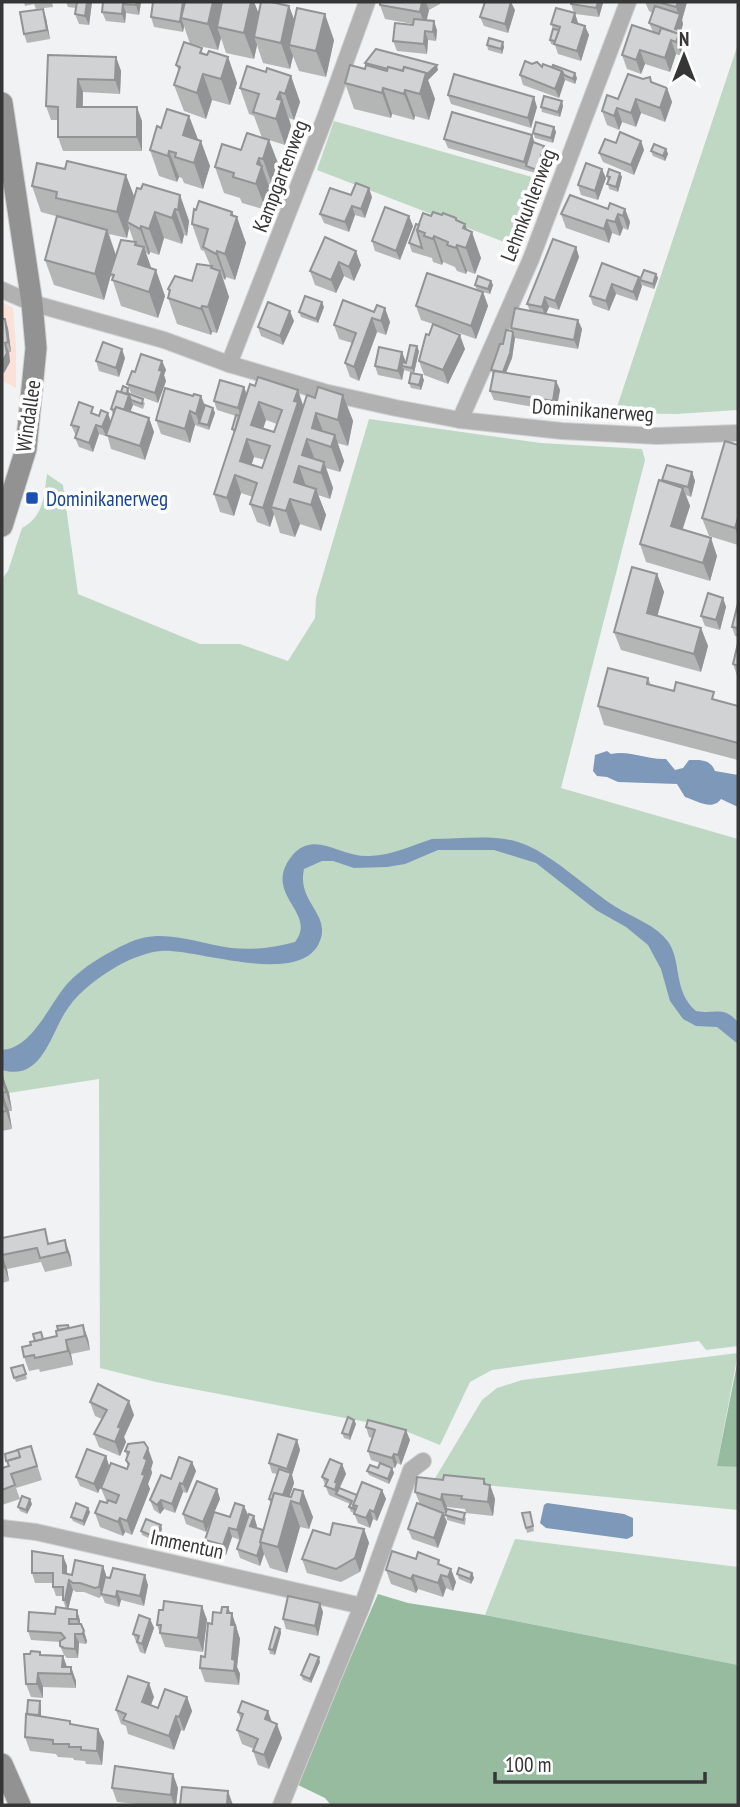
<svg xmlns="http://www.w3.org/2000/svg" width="740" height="1807" viewBox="0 0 740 1807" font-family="'PT Sans Narrow',sans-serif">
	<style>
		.commercial { fill: #fbe2d9 }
		.green { fill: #bed8c4 }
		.forest { fill: #96bb9f }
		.water { fill: #7e98b9 }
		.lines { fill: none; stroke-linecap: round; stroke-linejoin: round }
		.street-casing { stroke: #cfd0d1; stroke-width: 18 }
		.secondary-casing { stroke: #cfd0d1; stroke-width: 23 }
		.street { stroke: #b2b1b1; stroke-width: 16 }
		.secondary { stroke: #939292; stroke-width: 21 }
		.wall { fill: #b4b5b5; fill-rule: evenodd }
		.shaded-wall { fill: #929394 }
		.building { fill: #d1d2d3; stroke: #929394; stroke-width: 2; fill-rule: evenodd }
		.transit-dot { fill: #1a4fb4; stroke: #fff; stroke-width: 2.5 }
		.labels { text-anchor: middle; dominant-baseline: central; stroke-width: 7; stroke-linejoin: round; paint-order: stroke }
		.street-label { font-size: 21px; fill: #363637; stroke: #fff }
		.transit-label { font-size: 21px; fill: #164399; stroke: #fff; text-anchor: start }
	</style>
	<rect width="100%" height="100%" fill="#f1f2f3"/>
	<!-- commercial -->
	<polygon class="commercial" points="2,302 13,308 16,347 16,388 2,381"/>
	<!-- green -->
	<g class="green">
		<polygon points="738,44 738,410 676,414 615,413"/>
		<polygon points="334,121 546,181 520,248 317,170"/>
		<path d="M369 419 541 443 642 449 645 460 561 788 738 839V1346L706 1350 699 1341 492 1370 470 1382 440 1445 398 1428 156 1382 100 1368 99 1079 2 1094V579L8 571 22 528C44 516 44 496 47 474L63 485 78 594 200 644H240L288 661 315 618 316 598Z"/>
		<polygon points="738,1353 717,1465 738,1467 738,1510 434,1480 482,1400 497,1388 522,1380"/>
		<polygon points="515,1539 738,1567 738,1665 485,1615"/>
	</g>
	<!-- forest -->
	<g class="forest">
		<polygon points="738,1359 738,1467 717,1466 717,1465"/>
		<polygon points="378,1594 408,1603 485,1615 738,1665 738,1805 331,1805 325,1798 296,1784"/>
	</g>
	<!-- water -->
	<g class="water">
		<path d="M607 751 611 754C631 750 646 760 666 759L675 770 683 768 689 760C701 760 710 759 715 771L738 775V807L721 799C712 811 697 801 685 797L677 784 618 782 607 777 597 776 593 771 595 755Z"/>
		<path d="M432 839C459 839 492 834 518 842 549 851 587 889 616 907 633 918 657 925 669 943 682 964 673 991 696 1011 717 1015 722 1005 738 1022V1044L717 1027 696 1026 683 1019 670 1001 661 969 648 945 626 927 596 910 536 863 494 850H438L405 864 387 867 354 868 333 861H322L304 869C297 901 328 912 321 938 306 990 196 948 161 951 148 952 133 958 121 964 102 975 81 989 68 1008 50 1033 43 1082 2 1070V1050C33 1048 49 1004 68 983 84 966 105 954 126 944 161 926 195 943 231 948 254 950 274 948 295 942 317 914 268 897 287 863 310 824 338 858 370 856 393 855 410 846 432 839Z"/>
		<polygon points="547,1503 624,1514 633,1518 633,1536 627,1539 546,1528 540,1523 544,1505"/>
	</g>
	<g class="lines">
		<defs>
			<g id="street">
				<polyline points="2,290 32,303 164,340 229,364 324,392 396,408 460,420 562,431 657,436 738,433"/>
				<polyline points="229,364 325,118 367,2"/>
				<polyline points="460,420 531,259 628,2"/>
				<polyline points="2,1528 36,1532 362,1606"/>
				<polyline points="281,1805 362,1606 411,1470 423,1461"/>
			</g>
			<g id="secondary">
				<polyline points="2,103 32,303 36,348 26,449 2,526"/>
				<polyline points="2,1764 20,1805"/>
			</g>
		</defs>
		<!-- street casing -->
		<use href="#street" class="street-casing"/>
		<!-- secondary casing -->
		<use href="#secondary" class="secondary-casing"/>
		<!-- street -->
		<use href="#street" class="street"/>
		<!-- secondary -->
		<use href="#secondary" class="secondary"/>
	</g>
	<!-- wall -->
	<g class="wall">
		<polygon points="24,2 52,2 53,7 36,9 34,4 25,6"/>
		<polygon points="66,2 102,2 101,3 92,2 89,25 79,24 75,14 76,8 68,7"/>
		<polygon points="103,2 141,2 139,15 126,13 125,23 106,21 102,12"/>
		<polygon points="153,2 222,2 222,3 254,2 259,14 289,6 294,20 334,40 326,77 299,71 293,56 290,69 263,63 257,45 254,59 226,53 221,38 218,50 194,45 205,54 228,57 237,83 230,105 212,100 206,119 184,111 174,85 179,71 176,65 190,44 184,26 183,32 154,27 151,17"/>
		<polygon points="380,2 440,2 440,4 429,10 427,20 437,30 436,41 428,40 427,54 397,51 393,41 413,25 413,24 385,19 380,5"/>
		<polygon points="645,2 687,2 682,20 683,24 681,31 683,32 686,41 682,56 676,54 670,72 645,64 641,74 627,69 622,55 653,32 649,23 653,13 649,11"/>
		<polygon points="603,3 599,17 575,14 578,24 585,26 589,35 581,61 558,54 555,45 551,44 550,40 553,29 551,24 574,13 571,4"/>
		<polygon points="43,9 46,18 50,39 27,43 24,34"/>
		<polygon points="515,10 508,33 484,26 480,17"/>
		<polygon points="487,45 504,47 502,54 488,50"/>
		<polygon points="48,55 116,57 121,71 120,94 83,92 83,107 142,121 142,151 63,151 58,137 58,120 51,120 46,106"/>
		<polygon points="365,63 438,70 428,80 435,99 429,120 415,116 414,120 392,114 391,118 354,109 345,83 365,69 366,66"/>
		<polygon points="542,67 577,78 575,84 565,80 559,98 523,85 520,75"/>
		<polygon points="266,72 291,76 300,102 294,120 289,118 291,126 285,145 269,140 279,166 272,185 269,184 271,192 266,210 242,203 240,198 224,193 215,167 262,138 254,116 249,114 240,88"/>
		<polygon points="652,82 667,88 672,102 665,122 641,113 636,127 622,122 619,130 607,125 602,111 618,99"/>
		<polygon points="448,95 537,107 531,128 451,104"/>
		<polygon points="563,106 560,117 542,112 541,107"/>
		<polygon points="189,116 198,140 210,166 203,189 184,183 182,178 179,177 177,182 159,176 150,150 161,128"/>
		<polygon points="554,127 556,132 553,143 535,138 533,133"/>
		<polygon points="532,135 535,143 544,146 546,150 539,174 448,148 444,139"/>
		<polygon points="641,141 644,150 634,175 603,162 599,153 616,143"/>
		<polygon points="666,149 668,154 665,161 653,156 651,151"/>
		<path d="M65 169 126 175 134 198 180 195 189 221 187 236 184 235 182 244 164 238 159 255 150 252 149 255 145 252 151 268 165 296 158 318 121 306 111 275 104 300 54 285 45 260 63 218 41 212 32 186ZM129 228 134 242 116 255 109 234 127 238Z"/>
		<polygon points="620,173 622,177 618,192 609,189 607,176"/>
		<polygon points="606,178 598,200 581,195 578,185"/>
		<polygon points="351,195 372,197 365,218 355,215 349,232 324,223 320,214"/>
		<polygon points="608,209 625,209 630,222 628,230 623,228 620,236 612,233 609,243 566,228 561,214"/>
		<polygon points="196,210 232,212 246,243 235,280 226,277 225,280 223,278 229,297 217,333 212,332 211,335 177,324 168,298 169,293 168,289 192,281 210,265 204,251 201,250 192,224"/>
		<polygon points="431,216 457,221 467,230 481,258 475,274 467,271 466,274 457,271 455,267 443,262 442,265 433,262 432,258 412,252 409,243 419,225"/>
		<polygon points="413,226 400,260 375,251 372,241"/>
		<polygon points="325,237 361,265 354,281 344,276 336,293 315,285 310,271"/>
		<polygon points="576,247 579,257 559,310 549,307 546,314 582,329 578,349 515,338 512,358 506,373 556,381 560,390 556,411 494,400 490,391 493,375 491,370 503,344 512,331 511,328 530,311 527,304"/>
		<polygon points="602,263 639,277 642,286 637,301 616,294 609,311 593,305 590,296"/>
		<polygon points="656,274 658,278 654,289 642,285 640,280"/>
		<polygon points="491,281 493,285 490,294 483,292 488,306 476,339 439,326 465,349 448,384 424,375 419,361 433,324 421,320 416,306 477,290 475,285"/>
		<polygon points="343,300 390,322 386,335 377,332 359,381 350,377 345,363 352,343 339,339 334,325"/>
		<polygon points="324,307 318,323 301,317 299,312"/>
		<polygon points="2,314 8,328 11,352 9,352 10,362 4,373 2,372"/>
		<polygon points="294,321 283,345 261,336 258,327"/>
		<polygon points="419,351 414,373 404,370 402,380 378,375 375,366 406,363"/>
		<polygon points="125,358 119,377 99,371 96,361"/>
		<polygon points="162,361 166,370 164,375 166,381 158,403 131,393 127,384 135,372"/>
		<polygon points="424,380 421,390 411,388 409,383"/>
		<path d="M244 387 247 394 303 405 315 398 343 395 353 421 348 446 337 443 344 461 340 472 326 468 333 488 330 499 318 495 326 515 321 531 300 524 295 537 280 533 274 514 270 527 257 522 250 504 253 497 241 493 234 516 220 512 214 494 234 433 232 429 236 416 217 410 214 401ZM266 420 277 424 274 432 263 429ZM254 457 265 460 262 468 251 464Z"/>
		<polygon points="128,388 130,394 145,403 143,409 133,405 130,412 149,418 154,432 145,460 111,449 107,434 106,436 99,434 93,452 79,447 75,438 76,435 75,434 71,425 96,415 111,422 113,415 111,409 121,392"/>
		<polygon points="193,396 201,396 205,405 213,408 215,413 209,430 195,425 190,443 161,434 156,420"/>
		<polygon points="738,445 738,545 709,536 702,518"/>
		<polygon points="692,472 695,481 691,497 686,495 690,506 682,529 717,556 710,581 646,562 640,544 663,482 662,480"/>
		<polygon points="657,574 664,592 657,616 701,628 708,646 701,672 621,650 614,632"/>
		<polygon points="723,598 726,607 720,630 705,626 701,616"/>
		<polygon points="738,603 738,637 735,636 732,627"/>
		<polygon points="738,643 738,679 733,664"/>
		<polygon points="648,678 651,685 738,706 738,760 604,725 598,706"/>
		<polygon points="2,1075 9,1093 12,1111 9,1111 12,1129 2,1131"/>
		<polygon points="2,1238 50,1243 70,1254 72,1266 45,1272 41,1262 7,1269 9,1281 2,1283"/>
		<polygon points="68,1325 69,1328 83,1325 88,1339 90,1350 71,1354 73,1365 40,1372 39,1369 29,1371 24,1357 31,1345 43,1339 57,1336"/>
		<polygon points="23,1365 27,1379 16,1382 11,1368"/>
		<polygon points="90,1402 134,1415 124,1437 126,1442 120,1456 99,1447 94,1434 102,1419 95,1416"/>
		<polygon points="354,1420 356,1424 350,1440 344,1438 342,1433"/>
		<polygon points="366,1427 410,1440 401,1465 397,1463 395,1468 371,1460 368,1451 372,1438 369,1437"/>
		<polygon points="297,1440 300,1450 292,1475 294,1483 289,1497 291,1497 294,1489 313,1517 309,1529 300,1527 287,1573 270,1568 264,1554 260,1566 240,1558 237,1549 240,1540 232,1537 226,1555 208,1549 205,1540 213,1516 206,1532 186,1524 183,1514 217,1489 220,1499 214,1512 230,1517 244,1506 248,1515 240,1538 257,1526 256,1528 263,1530 271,1505 269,1499 277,1474 272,1473 269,1463"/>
		<polygon points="31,1446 42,1480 16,1488 20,1499 2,1505 2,1468 9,1466 6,1461"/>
		<polygon points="125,1451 153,1462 151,1469 152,1473 148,1484 150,1489 132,1535 125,1532 123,1536 100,1527 95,1513 107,1503 101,1488 127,1469 128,1467 126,1460 127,1456"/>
		<polygon points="106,1456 109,1466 98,1493 80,1486 76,1477"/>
		<polygon points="192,1462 196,1471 187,1493 183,1492 175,1513 164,1509 160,1514 154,1510 150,1500 171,1479"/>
		<polygon points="342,1464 346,1474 340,1488 357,1495 382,1490 386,1499 377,1521 373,1519 370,1528 358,1523 354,1513 351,1512 349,1507 350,1504 329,1495 322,1477"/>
		<polygon points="392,1468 394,1473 389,1484 369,1475 367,1471"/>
		<polygon points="484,1479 486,1484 490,1485 495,1499 493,1516 466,1513 465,1509 447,1507 447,1509 466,1518 465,1525 447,1520 446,1513 443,1513 447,1522 438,1548 412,1539 408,1529 420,1504 415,1492 443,1480"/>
		<polygon points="32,1504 27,1514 20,1511 18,1507"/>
		<polygon points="88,1508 90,1512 84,1526 73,1521 71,1517"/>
		<polygon points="531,1516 534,1531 527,1533 526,1528"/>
		<polygon points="162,1529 157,1542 142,1535 141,1531"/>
		<polygon points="364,1529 369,1543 360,1572 341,1582 307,1573 302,1559 330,1535"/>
		<polygon points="63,1556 67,1566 67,1574 72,1575 103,1566 106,1575 106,1577 148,1585 144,1606 121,1600 119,1607 105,1603 102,1596 99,1598 84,1592 76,1592 73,1590 68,1609 80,1620 80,1624 87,1641 86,1644 79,1643 78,1658 67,1658 64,1655 60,1646 60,1642 31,1640 28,1631 66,1609 63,1600 63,1596 56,1596 53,1587 53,1583 35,1583 32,1573"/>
		<polygon points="416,1559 441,1565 456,1582 453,1591 446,1588 443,1597 418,1589 416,1593 391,1584 386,1570"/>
		<polygon points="472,1573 474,1578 471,1584 459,1579 457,1574"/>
		<polygon points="202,1606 207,1620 203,1652 165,1647 157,1625 163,1610"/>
		<polygon points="323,1612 318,1636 286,1629 283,1619"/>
		<polygon points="230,1613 237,1627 237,1630 240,1639 237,1667 240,1674 239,1685 205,1682 200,1668 205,1657"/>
		<polygon points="150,1619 154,1628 145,1654 140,1652 133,1634"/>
		<polygon points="280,1629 281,1633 275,1655 270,1654 269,1649"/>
		<polygon points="40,1652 41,1655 63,1656 67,1667 71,1667 76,1681 76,1688 43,1687 43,1698 31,1697 26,1684 30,1654"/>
		<polygon points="320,1662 311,1683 303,1680 301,1675"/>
		<polygon points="154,1697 150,1705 158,1708 187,1697 192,1711 184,1731 181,1730 174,1750 128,1734 126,1726 121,1724 116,1710"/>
		<polygon points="41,1706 41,1716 70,1721 71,1724 98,1729 104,1742 102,1765 86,1764 85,1761 74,1760 73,1758 58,1757 56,1754 30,1751 25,1737 27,1714"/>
		<polygon points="238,1712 272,1722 282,1738 269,1769 258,1765 253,1751 254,1749 242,1744 237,1730 241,1720"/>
		<polygon points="112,1788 178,1788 176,1805 146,1805 117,1802"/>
	</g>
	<!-- shaded-wall -->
	<g class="shaded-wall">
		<polygon points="87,2 92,2 89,25 85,16"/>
		<polygon points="136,2 141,2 139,15 136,5"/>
		<polygon points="183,2 186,2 181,18 184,26 183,32 180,22"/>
		<polygon points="213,2 222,2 226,13 217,27 221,38 218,50 208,24"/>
		<polygon points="251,2 254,2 262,22 254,37 257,45 254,59 244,33"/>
		<polygon points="422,2 426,2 429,10 425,25 420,12"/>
		<polygon points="511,2 515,10 508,33 505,24"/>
		<polygon points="598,2 603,2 603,3 599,17 596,8"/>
		<polygon points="678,2 687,2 682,20 683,24 680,35 684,48 682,56 676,42 675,29 679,16 676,7"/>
		<polygon points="123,4 126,13 125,23 122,14"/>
		<polygon points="289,6 299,32 289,45 293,56 290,69 281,43"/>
		<polygon points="43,9 46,18 50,39 47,30"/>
		<polygon points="575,13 578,23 575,31 572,22"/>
		<polygon points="325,14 334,40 326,77 316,51"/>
		<polygon points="434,21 437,30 436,41 433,32"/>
		<polygon points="585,26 589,35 581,61 577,51"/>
		<polygon points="425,31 428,40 427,54 424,44"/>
		<polygon points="683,32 686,41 684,48 681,38"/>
		<polygon points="671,40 676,54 670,72 665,58"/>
		<polygon points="503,42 504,47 502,54 501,49"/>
		<polygon points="640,50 645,64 641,74 636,60"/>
		<polygon points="116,57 121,71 120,94 115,80"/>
		<polygon points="228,57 237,83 230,105 221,79"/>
		<polygon points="437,65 438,70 428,80 435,99 429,120 420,94 426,73"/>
		<polygon points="562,71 565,80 559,98 555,89"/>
		<polygon points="575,73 577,78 575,84 573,79"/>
		<polygon points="203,74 212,100 206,119 197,93"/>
		<polygon points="291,76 300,102 294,120 285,94"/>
		<polygon points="78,79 83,92 82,121 77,107"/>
		<polygon points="383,88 392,114 391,118 382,93"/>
		<polygon points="667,88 672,102 665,122 660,108"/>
		<polygon points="405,90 415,116 414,120 404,94"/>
		<polygon points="280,92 291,126 285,145 276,119 277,99"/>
		<polygon points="534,97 537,107 531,128 528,118"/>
		<polygon points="636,99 641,113 636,127 631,113"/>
		<polygon points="562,101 563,106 560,117 558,112"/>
		<polygon points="137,107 142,121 142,151 137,137"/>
		<polygon points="617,108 622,122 619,130 614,116"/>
		<polygon points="189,116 199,142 183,135"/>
		<polygon points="554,127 556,132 553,143 551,138"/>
		<polygon points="532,135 535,145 526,166 524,162"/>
		<polygon points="269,140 279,166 272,185 263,159"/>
		<polygon points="201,141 210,166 203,189 194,163"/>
		<polygon points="641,141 644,150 634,175 631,165"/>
		<polygon points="544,146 546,150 539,174 537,170"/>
		<polygon points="666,149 668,154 665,161 663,156"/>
		<polygon points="169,151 179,177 177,182 168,156"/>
		<polygon points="259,158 271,192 266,210 256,184 257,164"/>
		<polygon points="602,169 606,178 598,200 595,191"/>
		<polygon points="620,173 622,177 618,192 616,187"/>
		<polygon points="126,175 136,201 127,222 129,228 127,238 117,212"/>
		<polygon points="369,188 372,197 365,218 361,209"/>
		<polygon points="180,195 189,221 187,236 178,210"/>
		<polygon points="352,206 355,215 349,232 345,222"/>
		<polygon points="175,209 184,235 182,244 172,218"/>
		<polygon points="625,209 630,222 628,230 623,216"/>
		<polygon points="155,212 164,238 159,255 149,229"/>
		<polygon points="232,212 235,220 237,217 246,243 235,280 225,254"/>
		<polygon points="618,214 623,228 620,236 615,222"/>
		<polygon points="409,216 413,226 400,260 396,251"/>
		<polygon points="607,220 612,233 609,243 604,229"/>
		<polygon points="465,224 470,237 472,232 481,258 475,274 466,248 463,228"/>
		<polygon points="141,226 150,252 149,255 140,229"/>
		<polygon points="107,230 116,256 104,300 95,274"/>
		<polygon points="434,236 443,262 442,265 433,239"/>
		<polygon points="136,242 141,256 144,247 153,273 138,264 135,245"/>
		<polygon points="457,245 467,271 466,274 456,248"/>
		<polygon points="576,247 579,257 559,310 555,301"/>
		<polygon points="217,251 226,277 225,280 216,254"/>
		<polygon points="356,251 361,265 354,281 349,267"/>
		<polygon points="339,262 344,276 336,293 331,280"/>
		<polygon points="212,266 217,279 220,271 229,297 217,333 208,307"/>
		<polygon points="156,270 165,296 158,318 149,292"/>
		<polygon points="656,274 658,278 654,289 653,284"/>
		<polygon points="639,277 642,286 637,301 633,292"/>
		<polygon points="491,281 493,285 490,294 488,289"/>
		<polygon points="612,284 616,294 609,311 606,301"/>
		<polygon points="483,292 488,306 476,339 471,326"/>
		<polygon points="545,297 549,307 545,316 542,307"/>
		<polygon points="322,302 324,307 318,323 316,319"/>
		<polygon points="202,306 212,332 211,335 201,309"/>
		<polygon points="385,308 390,322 386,335 381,321"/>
		<polygon points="290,311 294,321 283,345 280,336"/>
		<polygon points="372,318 377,332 359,381 354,367"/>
		<polygon points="5,319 8,328 11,352 8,342"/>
		<polygon points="578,320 582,329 578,349 574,340"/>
		<polygon points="513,333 515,338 512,358 504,377 503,372"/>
		<polygon points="460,335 465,349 448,384 443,370"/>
		<polygon points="5,343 9,352 10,362 4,373 2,368 2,362"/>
		<polygon points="417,346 419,351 414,373 412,368"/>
		<polygon points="122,349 125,358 119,377 116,368"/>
		<polygon points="402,352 406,362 405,366 402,366 404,370 402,380 398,371"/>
		<polygon points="162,361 166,370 164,375 166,381 158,403 155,393 159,370"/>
		<polygon points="422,375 424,380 421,390 419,385"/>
		<polygon points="556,381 560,390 556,411 553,401"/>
		<polygon points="244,387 247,397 241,417 238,408"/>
		<polygon points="298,390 304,408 271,507 274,514 270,527 263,508"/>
		<polygon points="129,395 133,405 126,423 123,414"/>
		<polygon points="343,395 353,421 348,446 338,420"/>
		<polygon points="201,396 206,410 199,423 196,414"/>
		<polygon points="259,402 266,420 258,443 251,425"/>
		<polygon points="213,408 215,413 209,430 208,425"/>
		<polygon points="190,411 195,425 190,443 185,429"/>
		<polygon points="108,413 111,422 106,436 102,427"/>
		<polygon points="316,413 326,439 312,428"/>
		<polygon points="149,418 154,432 145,460 140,446"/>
		<polygon points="96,425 99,434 93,452 89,443"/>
		<polygon points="335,435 344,461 340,472 331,447"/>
		<polygon points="247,439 254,457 247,479 240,461"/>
		<polygon points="307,439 317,465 302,455"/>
		<polygon points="324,462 333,488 330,499 321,473"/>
		<polygon points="299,466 308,492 294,482"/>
		<polygon points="692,472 695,481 691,497 688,487"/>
		<polygon points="235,475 241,493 234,516 227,498"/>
		<polygon points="683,488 690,506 678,544 671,526"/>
		<polygon points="316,489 326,515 321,531 311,505"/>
		<polygon points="290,499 300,524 295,537 286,511"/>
		<polygon points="738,518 738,536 735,528"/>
		<polygon points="711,538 717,556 710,581 703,563"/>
		<polygon points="657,574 664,592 653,632 647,613"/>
		<polygon points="723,598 726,607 720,630 716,620"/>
		<polygon points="701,628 708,646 701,672 694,654"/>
		<polygon points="2,1075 9,1093 12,1111 6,1092"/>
		<polygon points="2,1093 9,1111 12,1129 6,1111"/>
		<polygon points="65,1240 70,1254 72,1266 67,1252"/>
		<polygon points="2,1255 7,1269 9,1281 4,1267"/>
		<polygon points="83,1325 88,1339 90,1350 85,1336"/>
		<polygon points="66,1340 71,1354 73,1365 68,1351"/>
		<polygon points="129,1401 134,1415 124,1437 126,1442 120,1456 115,1442 118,1427"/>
		<polygon points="354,1420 356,1424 350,1440 349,1435"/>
		<polygon points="406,1430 410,1440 401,1465 398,1455"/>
		<polygon points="297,1440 300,1450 292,1475 294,1483 284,1513 280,1503 290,1477 287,1469"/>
		<polygon points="148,1448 153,1462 151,1469 152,1473 148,1484 150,1489 132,1535 127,1521 142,1474 144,1458"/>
		<polygon points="394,1454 397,1463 395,1468 392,1458"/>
		<polygon points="106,1456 109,1466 98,1493 94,1484"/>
		<polygon points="192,1462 196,1471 187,1493 183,1484"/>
		<polygon points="342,1464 346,1474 336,1494 335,1490 335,1482"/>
		<polygon points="392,1468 394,1473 389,1484 388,1479"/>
		<polygon points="484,1479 489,1493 490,1485 495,1499 493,1516 488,1502 484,1484"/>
		<polygon points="180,1483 183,1492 175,1513 172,1504"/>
		<polygon points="217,1489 220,1499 206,1532 203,1522"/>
		<polygon points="382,1490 386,1499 377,1521 374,1512"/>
		<polygon points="303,1491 313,1517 309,1529 300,1504"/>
		<polygon points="442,1494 447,1507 446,1514 441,1500"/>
		<polygon points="30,1499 32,1504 27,1514 26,1510"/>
		<polygon points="161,1500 164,1509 160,1514 157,1505"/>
		<polygon points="291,1501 300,1527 287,1573 278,1547"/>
		<polygon points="244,1506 248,1515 240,1540 237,1530"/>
		<polygon points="88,1508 90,1512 84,1526 83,1521"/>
		<polygon points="370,1510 373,1519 370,1528 366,1518"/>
		<polygon points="443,1513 447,1522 438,1548 434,1538"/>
		<polygon points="254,1516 257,1526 254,1535 250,1526"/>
		<polygon points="120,1518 125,1532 123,1536 118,1522"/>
		<polygon points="161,1525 162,1529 157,1542 155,1537"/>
		<polygon points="229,1528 232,1537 226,1555 223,1545"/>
		<polygon points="364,1529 369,1543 360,1572 355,1558"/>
		<polygon points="261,1544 264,1554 260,1566 257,1556"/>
		<polygon points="63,1556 67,1566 67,1582 63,1573"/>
		<polygon points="103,1566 106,1575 102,1594 101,1594 102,1596 99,1587"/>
		<polygon points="451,1569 456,1582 453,1591 448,1577"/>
		<polygon points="472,1573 474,1578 471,1584 470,1579"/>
		<polygon points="145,1575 148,1585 144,1606 140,1596"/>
		<polygon points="413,1575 418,1589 416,1593 411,1579"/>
		<polygon points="441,1575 446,1588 443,1597 438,1583"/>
		<polygon points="69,1580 73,1590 68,1610 65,1600"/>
		<polygon points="117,1591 121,1600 119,1607 116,1597"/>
		<polygon points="320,1603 323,1612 318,1636 315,1626"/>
		<polygon points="202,1606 207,1620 203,1652 198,1638"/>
		<polygon points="228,1607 232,1618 232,1613 240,1639 237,1667 240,1674 239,1685 234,1671 232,1659 227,1613"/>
		<polygon points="77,1610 80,1620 80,1629 77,1619"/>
		<polygon points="150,1619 154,1628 145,1654 142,1644"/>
		<polygon points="280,1629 281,1633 275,1655 273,1650"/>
		<polygon points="84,1631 87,1641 86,1644 82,1634"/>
		<polygon points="75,1634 79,1643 78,1658 75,1649"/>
		<polygon points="63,1656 68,1670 62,1667"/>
		<polygon points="319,1657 320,1662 311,1683 310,1679"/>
		<polygon points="71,1667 76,1681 76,1688 71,1674"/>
		<polygon points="38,1673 43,1687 43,1698 37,1684"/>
		<polygon points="149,1683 154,1697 147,1716 142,1702"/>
		<polygon points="187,1697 192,1711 184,1731 179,1717"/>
		<polygon points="40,1701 41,1706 41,1720 39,1715"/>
		<polygon points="268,1711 273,1725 265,1719"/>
		<polygon points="176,1716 181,1730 174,1750 169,1736"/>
		<polygon points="277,1724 282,1738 269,1769 264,1755"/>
		<polygon points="98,1729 104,1742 102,1765 97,1751"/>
		<polygon points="173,1774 178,1788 176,1805 174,1805 171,1795"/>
		<polygon points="228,1791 233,1805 227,1805"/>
	</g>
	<!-- building -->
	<g class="building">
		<polygon points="77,2 87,2 85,16 75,14"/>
		<polygon points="103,2 136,2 136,5 123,4 122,14 102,12"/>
		<polygon points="153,2 183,2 180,22 151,17"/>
		<polygon points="185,2 213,2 208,24 181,18"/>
		<polygon points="222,2 251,2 244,33 217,27"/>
		<polygon points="261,2 271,2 289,6 281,43 254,37"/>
		<polygon points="380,2 422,2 420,12 380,5"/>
		<polygon points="485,2 511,2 505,24 480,17"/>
		<polygon points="571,2 598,2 596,8 571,4"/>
		<polygon points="658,2 678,2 676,7"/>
		<polygon points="655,6 680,14 675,29 683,32 681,38 679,34 649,23"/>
		<polygon points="297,8 325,14 316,51 289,45"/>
		<polygon points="556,8 575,13 572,22 585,26 577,51 554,44 560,27 551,24"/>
		<polygon points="43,9 47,30 24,34 20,12"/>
		<polygon points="414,19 434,21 433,32 425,31 424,44 393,41 395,23 413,25"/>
		<polygon points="632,25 659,34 661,28 679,34 676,42 671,40 665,58 640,50 636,60 622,55"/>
		<polygon points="553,29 559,30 555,41 550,40"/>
		<polygon points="489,38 503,42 501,49 487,45"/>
		<polygon points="184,42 202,48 200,53 207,55 209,51 228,57 221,79 203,74 197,93 174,85 180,67 176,65"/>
		<polygon points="376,49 437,65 426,75 426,73 404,67 403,71 388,67 388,69 365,63"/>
		<polygon points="48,55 116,57 115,80 78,79 77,107 137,107 137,137 58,137 58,107 46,106"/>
		<polygon points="525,61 532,64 537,62 542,67 543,64 562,71 555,89 520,75"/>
		<polygon points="350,65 365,69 366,65 387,71 388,67 403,71 404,67 426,73 420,94 405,90 404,94 383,88 382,93 345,83"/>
		<polygon points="553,65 575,73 573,79 564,75 562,71 552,67"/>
		<polygon points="247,66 266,72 267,68 291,76 285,94 280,92 277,99 282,100 276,119 253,112 259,94 240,88"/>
		<polygon points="454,74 534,97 528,118 448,95"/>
		<polygon points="628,74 643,79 650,77 651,82 667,88 660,108 636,99 631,113 617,108 614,116 602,111 607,95 618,99"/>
		<polygon points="544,96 562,101 558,112 541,107"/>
		<polygon points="167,109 189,116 183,135 201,141 194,163 175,157 176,153 169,151 168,156 150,150 157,126 161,128"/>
		<polygon points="452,112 532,135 524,162 444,139"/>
		<polygon points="536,122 554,127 551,138 533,133"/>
		<polygon points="620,132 641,141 631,165 599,153 605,139 616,143"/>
		<polygon points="247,133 269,140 263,159 259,158 257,164 262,166 256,184 233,177 234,173 215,167 222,144 241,150"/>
		<polygon points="533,142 544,146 537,170 526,166"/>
		<polygon points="654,144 666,149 663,156 651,151"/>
		<polygon points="67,161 126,175 117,212 56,198 57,192 32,186 37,163 65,169"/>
		<polygon points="586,163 602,169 595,191 578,185"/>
		<polygon points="609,169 620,173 616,187 607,184 610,177 607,176"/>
		<polygon points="356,183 369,188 361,209 352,206 345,222 320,214 330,188 351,195"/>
		<polygon points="143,184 180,195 178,210 175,209 172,218 155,212 149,229 141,226 140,229 127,222 137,188 141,189"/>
		<polygon points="570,195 608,209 610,203 625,209 623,216 618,214 615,222 607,220 604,229 561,214"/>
		<polygon points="199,201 232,212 231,215 237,217 225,254 217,251 216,254 203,247 208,229 192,224 194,209 196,210"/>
		<polygon points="385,207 409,216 396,251 372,241"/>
		<polygon points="433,212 442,215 443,213 456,218 456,220 465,224 463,228 472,232 466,248 457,245 456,248 447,245 448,242 434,236 433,239 424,236 425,233 417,230 423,213 431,216"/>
		<polygon points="57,216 107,230 95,274 45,260"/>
		<polygon points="416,224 419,225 417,230 422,248 409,243"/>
		<polygon points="325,237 356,251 349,267 339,262 331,280 310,271"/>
		<polygon points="553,239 576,247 555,301 545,297 542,307 527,304"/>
		<polygon points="121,240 136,242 135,245 144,247 138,264 156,270 149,292 112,280 114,275 110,274"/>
		<polygon points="602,263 639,277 633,292 612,284 606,301 590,296"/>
		<polygon points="197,264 212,266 211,268 220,271 208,307 202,306 201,309 168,298 170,290 168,289 175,276 192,281"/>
		<polygon points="644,270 656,274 653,284 640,280"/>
		<polygon points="427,273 483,292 471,326 416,306"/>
		<polygon points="478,276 491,281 488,289 475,285"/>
		<polygon points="305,296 322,302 316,319 299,312"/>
		<polygon points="343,300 374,312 377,305 385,308 381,321 372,318 354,367 345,363 356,333 334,325"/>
		<polygon points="268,302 290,311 280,336 258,327"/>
		<polygon points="515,308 578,320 574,340 511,328"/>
		<polygon points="2,319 5,319 8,342 5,343 7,353 2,362"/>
		<polygon points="433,324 460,335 443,370 419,361 426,334 429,335"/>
		<polygon points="506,330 512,331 513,333 510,353 503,372 491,370 500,344 503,344"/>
		<polygon points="103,342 122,349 116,368 96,361"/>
		<polygon points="410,345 417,346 412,368 402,366 402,362 406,363"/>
		<polygon points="379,347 402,352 398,371 375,366"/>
		<polygon points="141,354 162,361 159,370 162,371 155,393 127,384 132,371 135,372"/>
		<polygon points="494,371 556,381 553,401 490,391"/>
		<polygon points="411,373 422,375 419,385 409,383"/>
		<path d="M258 377 298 390 294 401 298 402 263 508 250 504 257 483 235 475 227 498 214 494 250 384 255 386ZM259 402 282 410 274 432 251 425ZM247 439 270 446 262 468 240 461Z"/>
		<polygon points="220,380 244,387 238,408 214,401"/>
		<polygon points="123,386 128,388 127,393 143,399 142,404 131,400 129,395 121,392"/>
		<polygon points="318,387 343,395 338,420 316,413 312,428 335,435 331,447 307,439 302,455 324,462 321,473 299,466 294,482 316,489 311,505 290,499 286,511 271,507 307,395 315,398"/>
		<polygon points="165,388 193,396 194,394 201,396 196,414 190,411 185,429 156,420"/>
		<polygon points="117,391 129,395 124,410 116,407 115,410 111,409"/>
		<polygon points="79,402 93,407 91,413 99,416 101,410 108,413 102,427 96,425 89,443 75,438 79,427 71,425"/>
		<polygon points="205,405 213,408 208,425 199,423"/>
		<polygon points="116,407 149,418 140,446 106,435"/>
		<polygon points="236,415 239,416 235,430 232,429"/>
		<polygon points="725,441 738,445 738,518 735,528 702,518"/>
		<polygon points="667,465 692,472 688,487 662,480"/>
		<polygon points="659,480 683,488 671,526 711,538 703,563 640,544"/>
		<polygon points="632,567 657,574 647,613 701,628 694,654 614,632"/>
		<polygon points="708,593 723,598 716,620 701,616"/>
		<polygon points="738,603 738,628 732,627"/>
		<polygon points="738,643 738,666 733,664"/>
		<polygon points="608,668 648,678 647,684 674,691 676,682 714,692 712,699 738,706 738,743 598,706"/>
		<polygon points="2,1075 6,1092 2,1093 6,1111 2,1112"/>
		<polygon points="45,1229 48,1244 65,1240 67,1252 40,1258 37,1248 2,1255 2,1238"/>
		<polygon points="2,1255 4,1267 2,1268"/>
		<polygon points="68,1325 69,1328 58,1330 57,1326"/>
		<polygon points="83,1325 85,1336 66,1340 68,1351 35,1358 34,1355 24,1357 22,1347 31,1345 30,1342 57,1336 56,1331"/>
		<polygon points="41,1332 43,1339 35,1341 33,1334"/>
		<polygon points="23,1365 26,1374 14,1378 11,1368"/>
		<polygon points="98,1384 129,1401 118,1427 121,1428 115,1442 94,1434 107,1410 90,1402"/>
		<polygon points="348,1417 354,1420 349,1435 342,1433"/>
		<polygon points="368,1420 406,1430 398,1455 394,1454 392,1458 368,1451 375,1430 366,1427"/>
		<polygon points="278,1434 297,1440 287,1469 269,1463"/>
		<polygon points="144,1442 148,1448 144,1458 147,1460 142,1474 145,1475 127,1521 120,1518 118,1522 95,1513 100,1501 107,1503 108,1500 116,1503 119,1495 101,1488 111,1463 127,1469 129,1464 126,1460 129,1452 125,1451 128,1444"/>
		<polygon points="31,1446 37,1466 11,1474 15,1485 2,1490 2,1468 9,1466 7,1461 20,1457 17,1450"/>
		<polygon points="87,1449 106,1456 94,1484 76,1477"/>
		<polygon points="18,1450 20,1457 6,1461 5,1454"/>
		<polygon points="179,1457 192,1462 183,1484 180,1483 172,1504 161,1500 157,1505 150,1500 161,1475 171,1479"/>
		<polygon points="330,1459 342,1464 335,1482 337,1483 335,1490 325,1486 328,1480 322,1477"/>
		<polygon points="380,1463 392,1468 388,1479 367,1471 370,1465 378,1468"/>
		<polygon points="279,1469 291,1473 283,1495 274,1493 272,1500 269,1499"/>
		<polygon points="444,1475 484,1479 484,1484 490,1485 488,1502 461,1499 462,1496 442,1494 441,1500 415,1492 417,1477 443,1480"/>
		<polygon points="197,1481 217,1489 203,1522 183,1514"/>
		<polygon points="362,1482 382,1490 374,1512 370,1510 366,1518 354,1514 357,1506 353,1505"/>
		<polygon points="339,1488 357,1495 353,1505 354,1509 349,1507 352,1501 336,1494"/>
		<polygon points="294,1489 303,1491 300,1504 291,1501 278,1547 260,1542 274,1493 291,1497"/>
		<polygon points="22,1496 30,1499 26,1510 18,1507"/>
		<polygon points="76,1503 88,1508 83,1521 71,1517"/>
		<polygon points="235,1503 244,1506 237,1530 229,1528 223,1545 205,1540 214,1512 230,1517"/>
		<polygon points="417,1503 443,1513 434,1538 408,1529"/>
		<polygon points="447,1509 465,1513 463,1520 445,1515"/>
		<polygon points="530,1512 533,1526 526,1528 522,1513"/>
		<polygon points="249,1514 254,1516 250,1526 263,1530 260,1542 261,1544 257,1556 237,1549"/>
		<polygon points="146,1519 161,1525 155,1537 141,1531"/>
		<polygon points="333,1523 364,1529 355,1558 336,1569 302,1559 313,1530 330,1535"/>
		<polygon points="32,1551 63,1556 63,1573 72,1575 75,1560 103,1566 99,1587 95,1588 80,1583 73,1583 69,1580 65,1600 63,1600 63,1587 53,1587 53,1573 32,1573"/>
		<polygon points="392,1551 416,1559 418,1552 439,1560 438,1564 451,1569 448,1577 441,1575 438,1583 413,1575 411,1579 386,1570"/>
		<polygon points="113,1568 145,1575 140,1596 117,1591 116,1597 101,1594 105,1577 110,1578"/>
		<polygon points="459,1568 472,1573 470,1579 457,1574"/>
		<polygon points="288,1596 320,1603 315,1626 283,1619"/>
		<polygon points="164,1601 202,1606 198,1638 160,1633 161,1625 157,1625 159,1610 163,1610"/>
		<polygon points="56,1607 77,1610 77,1619 69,1619 69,1624 81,1624 84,1631 82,1634 75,1634 75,1649 64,1648 60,1646 60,1641 65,1638 61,1633 28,1631 29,1612 55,1614"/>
		<polygon points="222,1607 228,1607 227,1613 232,1613 231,1625 235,1625 232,1659 235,1660 234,1671 200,1668 201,1656 205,1657 208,1623 212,1624 213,1612 221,1613"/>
		<polygon points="139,1615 150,1619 142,1644 137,1642 139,1636 133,1634"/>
		<polygon points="275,1627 280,1629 273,1650 269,1649"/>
		<polygon points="31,1651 40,1652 40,1655 63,1656 62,1667 71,1667 71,1674 38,1673 37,1684 26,1684 24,1654 30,1654"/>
		<polygon points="310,1654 319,1657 310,1679 301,1675"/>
		<polygon points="128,1676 149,1683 142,1702 158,1708 165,1689 187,1697 179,1717 176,1716 169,1736 123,1720 126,1714 116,1710"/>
		<polygon points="28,1700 40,1701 39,1715 27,1714"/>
		<polygon points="242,1701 268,1711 265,1719 277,1724 264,1755 253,1751 258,1739 237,1730 243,1714 238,1712"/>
		<polygon points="26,1714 70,1721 70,1724 98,1729 97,1751 81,1750 81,1747 69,1747 69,1744 53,1744 53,1740 25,1737"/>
		<polygon points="115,1766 173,1774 171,1795 112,1788"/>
		<polygon points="182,1787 228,1791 227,1805 180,1805"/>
	</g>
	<!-- markers -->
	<rect class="transit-dot" x="25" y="491" width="14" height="14" rx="3.5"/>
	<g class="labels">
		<!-- street labels -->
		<g class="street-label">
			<text transform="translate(280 176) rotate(-69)">Kampgartenweg</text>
			<text transform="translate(528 205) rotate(-69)">Lehmkuhlenweg</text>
			<text transform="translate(593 410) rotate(4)">Dominikanerweg</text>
			<text transform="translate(28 416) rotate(-82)">Windallee</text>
			<text transform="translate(187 1544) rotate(12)">Immentun</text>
		</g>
		<!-- transit labels -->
		<g class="transit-label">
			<text x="46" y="498">Dominikanerweg</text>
		</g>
	</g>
	<!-- border -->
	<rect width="740" height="1807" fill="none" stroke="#363637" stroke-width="7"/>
	<!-- north arrow -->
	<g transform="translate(684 56)" stroke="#ffffff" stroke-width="5" paint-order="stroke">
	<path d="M0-5L12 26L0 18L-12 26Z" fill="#363637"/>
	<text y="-10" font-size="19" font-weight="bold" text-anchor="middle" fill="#363637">N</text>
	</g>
	<!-- scale -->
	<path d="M495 1772v10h210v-10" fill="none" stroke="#363637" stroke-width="3.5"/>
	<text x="505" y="1772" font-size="21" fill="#363637" stroke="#ffffff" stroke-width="5" paint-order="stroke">100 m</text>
</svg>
